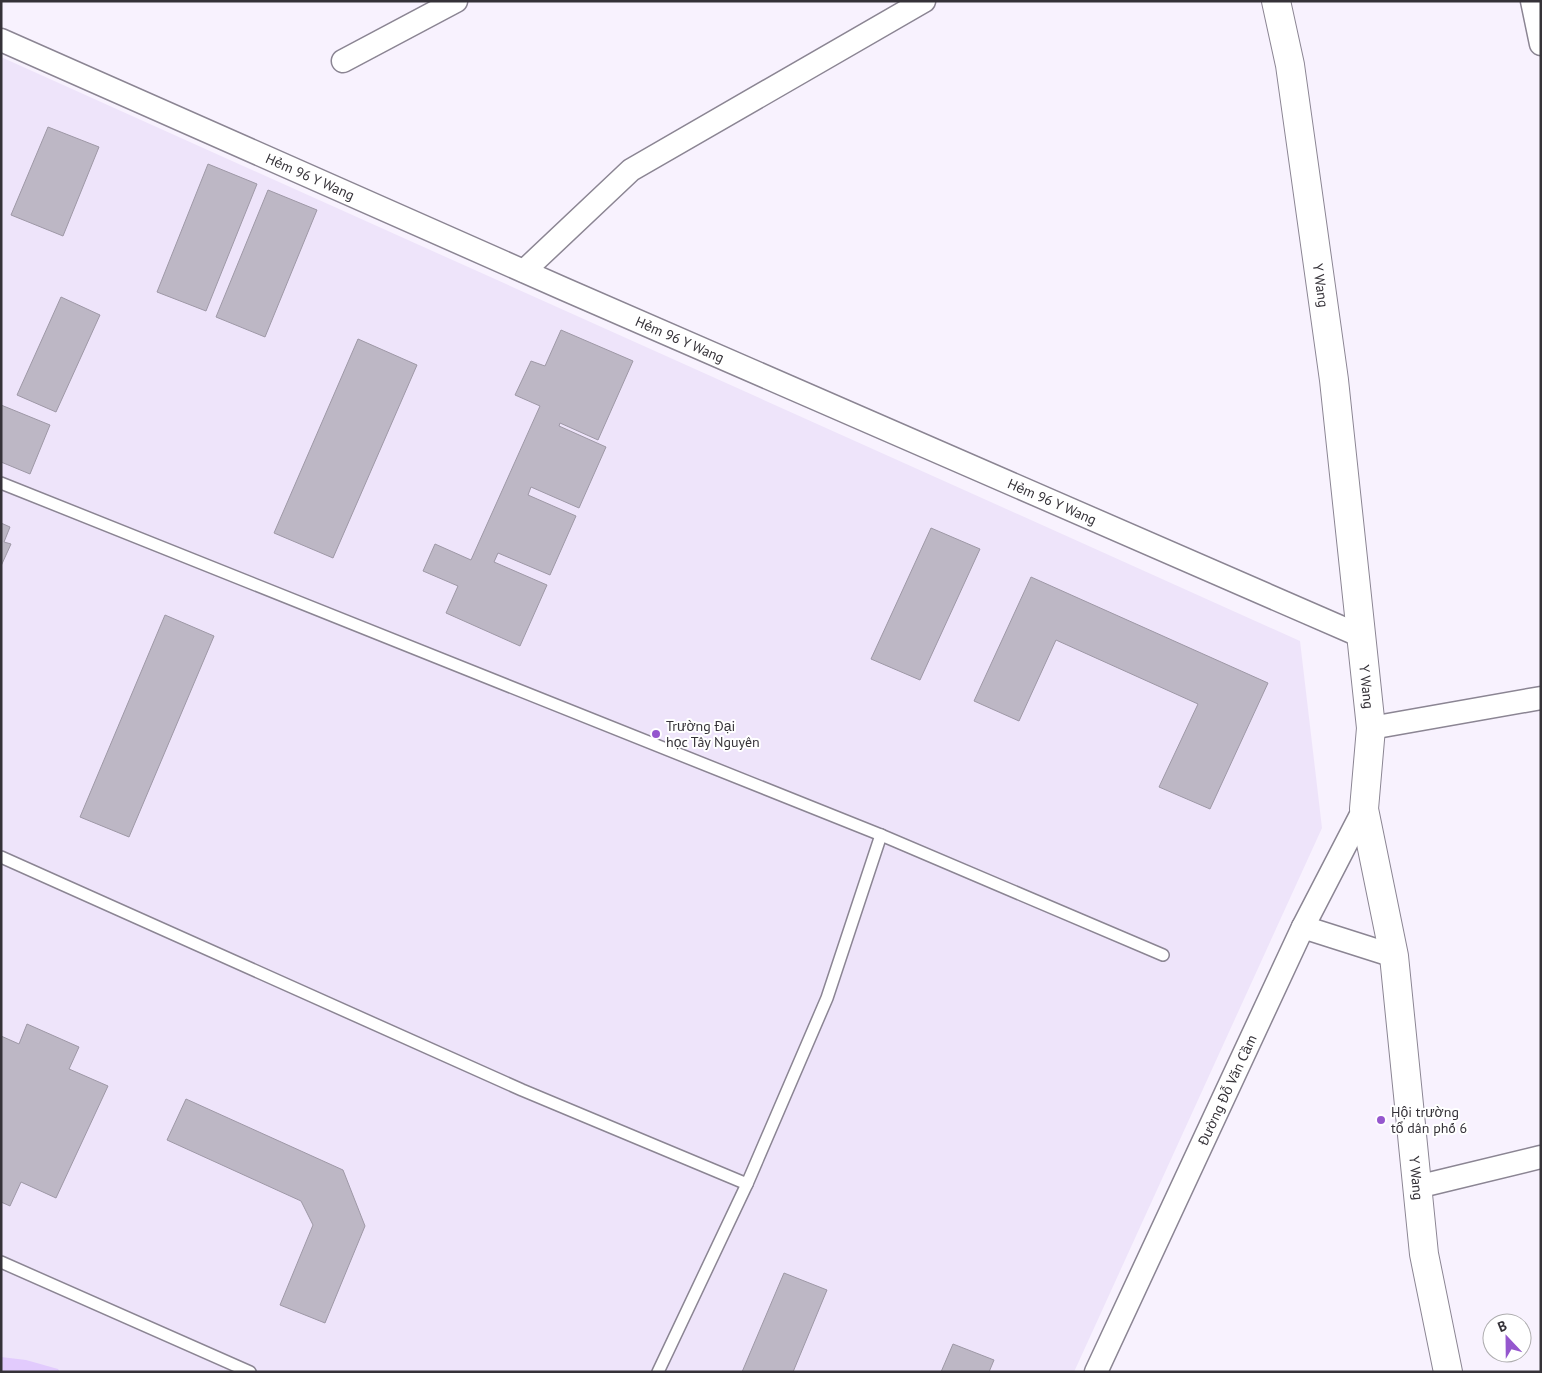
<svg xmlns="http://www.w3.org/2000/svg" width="1542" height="1373" viewBox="0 0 1542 1373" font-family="'PT Sans',sans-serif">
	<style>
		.built { fill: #eee4fa }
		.green { fill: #e2cbfd }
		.building { fill: #bdb7c5; stroke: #9e98a6 }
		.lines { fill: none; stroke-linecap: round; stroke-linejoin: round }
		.lane-casing { stroke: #8b8593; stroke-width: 14 }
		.street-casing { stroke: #8b8593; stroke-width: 25 }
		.secondary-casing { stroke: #8b8593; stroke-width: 30 }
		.lane { stroke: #fff; stroke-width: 11 }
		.street { stroke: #fff; stroke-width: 22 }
		.secondary { stroke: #fff; stroke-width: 28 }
		.poi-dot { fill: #9557ce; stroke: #fff; stroke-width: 2 }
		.labels { text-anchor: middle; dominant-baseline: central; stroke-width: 4; stroke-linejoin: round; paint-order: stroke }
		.street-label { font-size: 14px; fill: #353238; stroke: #fff }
		.poi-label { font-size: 14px; fill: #353238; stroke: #fff; text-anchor: start }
	</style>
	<rect width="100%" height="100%" fill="#f8f2fe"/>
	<!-- built -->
	<polygon class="built" points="1,57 1300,641 1322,828 1074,1372 1,1372"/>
	<!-- green -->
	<polygon class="green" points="1,1357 26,1360 58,1369 60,1372 1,1372"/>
	<!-- building -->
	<g class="building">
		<polygon points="48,127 99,147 63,236 11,215"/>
		<polygon points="208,164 257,184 206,311 157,292"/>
		<polygon points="268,190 317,210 265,337 216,317"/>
		<polygon points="61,297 100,315 56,412 17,395"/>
		<polygon points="561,330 633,361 598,440 560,423 559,426 606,447 579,508 531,487 528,495 576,516 550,575 498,553 494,562 547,585 520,646 446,613 458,586 423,571 435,544 471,560 540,406 515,395 531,361 545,366"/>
		<polygon points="358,339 417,365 333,558 274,533"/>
		<polygon points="1,405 50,425 30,474 1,462"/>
		<polygon points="1,523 10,527 4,542 11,544 1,566"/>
		<polygon points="931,528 980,549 920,680 871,659"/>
		<polygon points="1031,577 1268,683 1210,809 1159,787 1198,704 1056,640 1019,721 974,701"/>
		<polygon points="165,615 214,636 129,837 80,817"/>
		<polygon points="27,1024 79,1047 69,1069 108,1086 56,1198 21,1182 10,1206 1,1202 1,1036 19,1044"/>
		<polygon points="186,1099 343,1170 365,1226 325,1323 280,1305 313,1225 301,1201 167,1140"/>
		<polygon points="784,1273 827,1290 793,1372 742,1372"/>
		<polygon points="953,1344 994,1360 989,1372 941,1372"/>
	</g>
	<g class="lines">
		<defs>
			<g id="lane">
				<polyline points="1,483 881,835 1163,955"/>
				<polyline points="1,857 522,1090 747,1184 827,998 881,835"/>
				<polyline points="1,1262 250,1372"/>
				<polyline points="658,1372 747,1184"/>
			</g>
			<g id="street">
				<polyline points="1532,1 1541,44"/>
				<path id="s1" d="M1 40 564 289 1361 636"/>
				<polyline points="343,61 456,1"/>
				<polyline points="524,271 631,170 924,1"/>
				<polyline points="1371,728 1541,698"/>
				<polyline points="1303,927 1394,956"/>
				<polyline points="1417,1187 1541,1157"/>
				<path id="s2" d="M1096 1372 1303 927 1364 809"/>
			</g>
			<g id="secondary">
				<path id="s3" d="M1276 1 1290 65 1334 380 1371 728 1364 809 1394 956 1424 1254 1448 1372"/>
			</g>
		</defs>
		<!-- lane casing -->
		<use href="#lane" class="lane-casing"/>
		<!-- street casing -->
		<use href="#street" class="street-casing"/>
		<!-- secondary casing -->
		<use href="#secondary" class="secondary-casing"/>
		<!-- lane -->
		<use href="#lane" class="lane"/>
		<!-- street -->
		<use href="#street" class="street"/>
		<!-- secondary -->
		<use href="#secondary" class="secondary"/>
	</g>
	<!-- markers -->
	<g class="poi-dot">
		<circle cx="656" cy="734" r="5"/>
		<circle cx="1381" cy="1120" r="5"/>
	</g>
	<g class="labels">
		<!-- street labels -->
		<g class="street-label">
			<text stroke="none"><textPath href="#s1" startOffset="338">Hẻm 96 Y Wang</textPath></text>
			<text stroke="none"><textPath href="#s3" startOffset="288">Y Wang</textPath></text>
			<text stroke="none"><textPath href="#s1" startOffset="742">Hẻm 96 Y Wang</textPath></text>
			<text stroke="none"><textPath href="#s1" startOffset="1148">Hẻm 96 Y Wang</textPath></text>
			<text stroke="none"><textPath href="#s3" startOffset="692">Y Wang</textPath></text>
			<text stroke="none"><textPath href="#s2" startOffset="311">Đường Đỗ Văn Cầm</textPath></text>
			<text stroke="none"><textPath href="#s3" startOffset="1188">Y Wang</textPath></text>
		</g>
		<!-- poi labels -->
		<g class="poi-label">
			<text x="666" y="726">Trường Đại<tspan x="666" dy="16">học Tây Nguyên</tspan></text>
			<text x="1391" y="1112">Hội trường<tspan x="1391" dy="16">tổ dân phố 6</tspan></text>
		</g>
	</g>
	<!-- border -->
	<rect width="1542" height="1373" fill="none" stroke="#353238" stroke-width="5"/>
	<!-- north arrow -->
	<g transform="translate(1507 1338) rotate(338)"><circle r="24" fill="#ffffff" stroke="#aeadaf"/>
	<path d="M0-4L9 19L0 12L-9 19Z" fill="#9557ce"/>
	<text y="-8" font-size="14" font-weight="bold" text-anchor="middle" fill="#353238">B</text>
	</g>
</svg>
